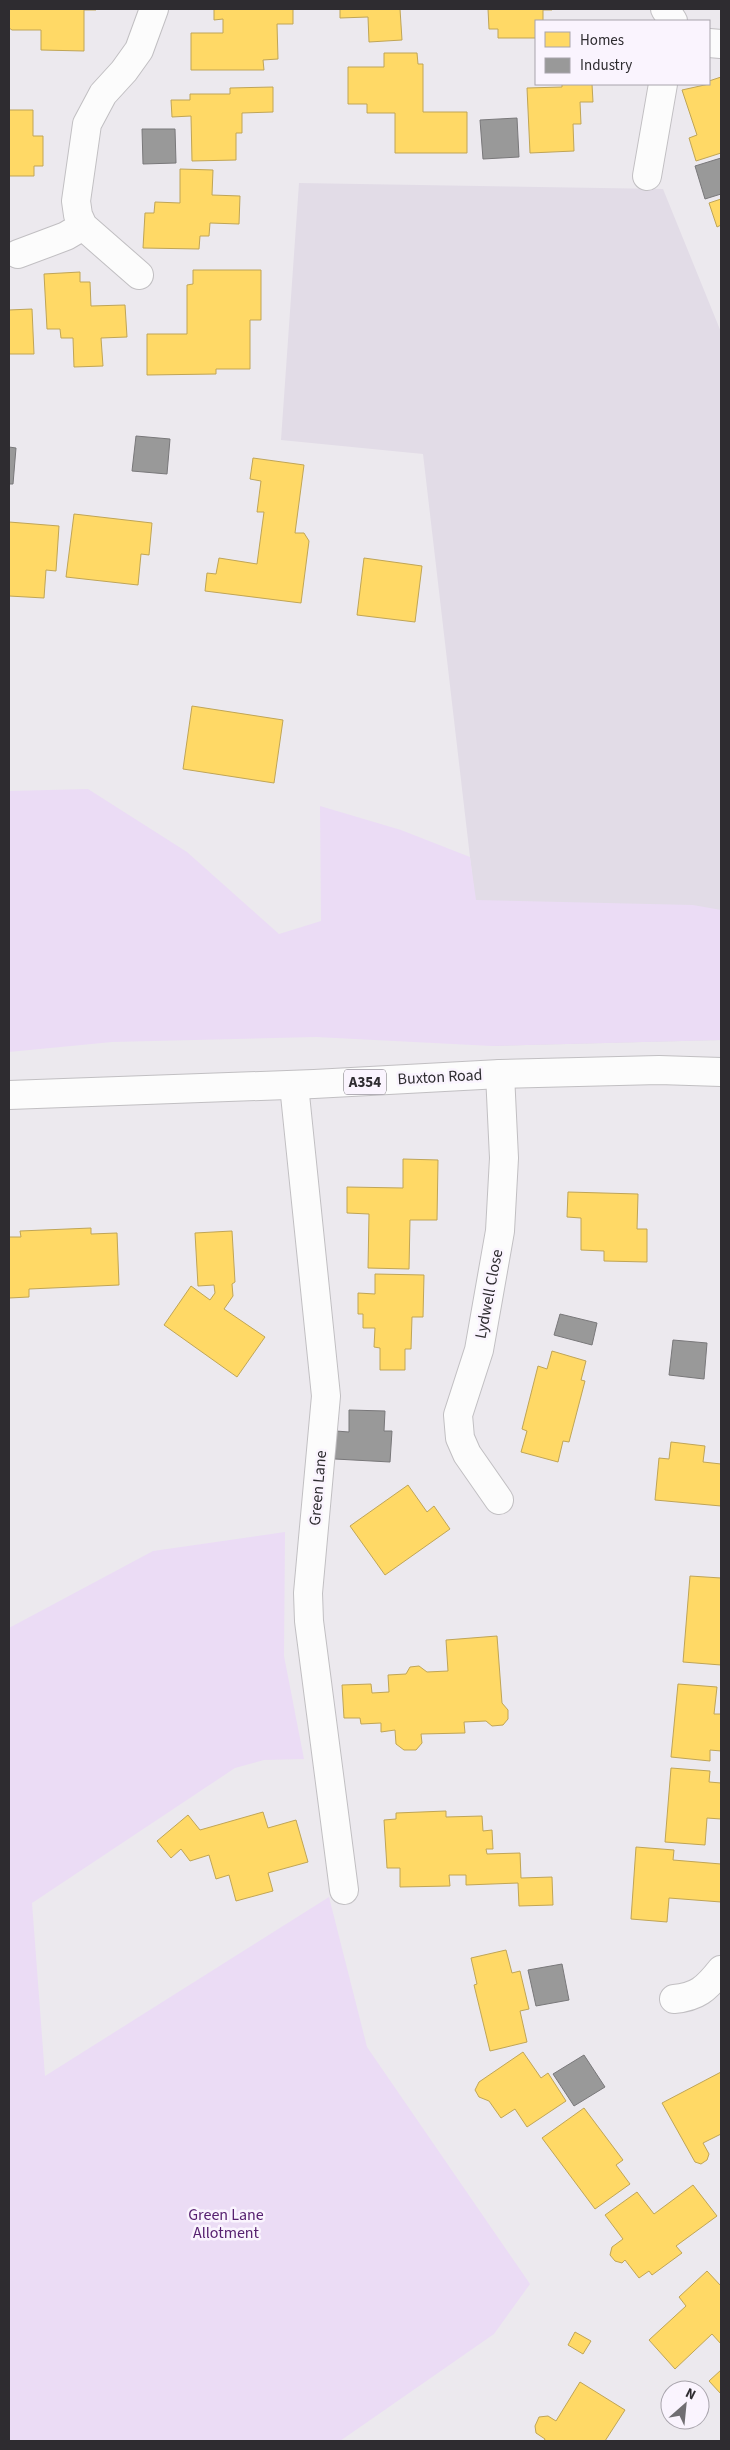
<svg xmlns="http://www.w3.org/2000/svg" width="730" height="2450" viewBox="0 0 730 2450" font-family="'Source Sans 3',sans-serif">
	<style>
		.built { fill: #e2dce7 }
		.green { fill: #ebdcf5 }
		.homes { fill: #ffd966; stroke: #c0a556 }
		.industry { fill: #999; stroke: #79787a }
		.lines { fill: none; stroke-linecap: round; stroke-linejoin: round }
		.minor-casing { stroke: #c1bfc2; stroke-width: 30 }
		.highway-casing { stroke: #c1bfc2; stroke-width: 30 }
		.minor { stroke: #fcfcfc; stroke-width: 28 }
		.highway { stroke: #fcfcfc; stroke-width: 28 }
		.labels { text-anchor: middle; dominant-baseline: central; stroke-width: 5; stroke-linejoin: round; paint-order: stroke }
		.shield { fill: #faf4fe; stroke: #6b686e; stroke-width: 1 }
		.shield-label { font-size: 15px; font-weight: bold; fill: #2e2c30 }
		.street-label { font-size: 16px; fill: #2e2c30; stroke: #faf4fe }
		.park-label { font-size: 16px; fill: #572170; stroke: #faf4fe }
	</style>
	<rect width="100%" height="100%" fill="#ece9ee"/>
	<!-- built -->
	<polygon class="built" points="299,183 663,189 721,332 721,1040 492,1046 423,454 281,440"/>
	<!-- green -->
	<g class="green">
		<polygon points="88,789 187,852 279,934 321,921 320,806 401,830 470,857 476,900 693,905 721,910 721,1040 492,1046 316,1037 112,1042 9,1052 9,791"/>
		<polygon points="285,1532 284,1656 304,1759 264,1760 235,1768 32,1903 45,2076 329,1897 367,2047 530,2284 494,2334 340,2441 9,2441 9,1628 153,1551"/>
	</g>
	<!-- homes -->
	<g class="homes">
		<polygon points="9,9 96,9 96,10 84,10 84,51 41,50 41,30 12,30 9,28"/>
		<polygon points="214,9 293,9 293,24 277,24 278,59 263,60 264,70 191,70 191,33 223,33 223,19 214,20"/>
		<polygon points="340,9 400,9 402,40 369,42 368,17 340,18"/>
		<polygon points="488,9 551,9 552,10 543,10 543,21 536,21 536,38 498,38 498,29 489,29"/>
		<polygon points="384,53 417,53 418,64 423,64 423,112 467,112 467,153 395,153 395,113 367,113 367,104 348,104 348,67 384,67"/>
		<polygon points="721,77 721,153 696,161 689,138 697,135 682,90 709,84 709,81"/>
		<polygon points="562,84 592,84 593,102 580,102 581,124 573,124 574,151 530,153 527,88 562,87"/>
		<polygon points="273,87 273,112 242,113 242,133 236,133 236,160 192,161 191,116 172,117 171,100 190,100 190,94 230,94 230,88"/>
		<polygon points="9,110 33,110 33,136 43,136 43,166 34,166 34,176 9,176"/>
		<polygon points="180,169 213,170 212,195 240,196 239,224 210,223 209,236 200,236 199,249 143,248 145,213 154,213 155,202 180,203"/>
		<polygon points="721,199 721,225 717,227 709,203"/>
		<polygon points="193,270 261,270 261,320 250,320 250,369 216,369 216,374 147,375 147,334 187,334 187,285 193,284"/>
		<polygon points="80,272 80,282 90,282 91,306 125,305 127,337 101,338 103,366 74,367 73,338 61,338 60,329 47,329 44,274"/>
		<polygon points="32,309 34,354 9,354 9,310"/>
		<polygon points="253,458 304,465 295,533 304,533 309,541 301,603 205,591 207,573 216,574 219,558 257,564 264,512 257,512 261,481 250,479"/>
		<polygon points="74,514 152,523 149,555 141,554 138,585 66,577"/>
		<polygon points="9,522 59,526 56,571 46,570 44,598 9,596"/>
		<polygon points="364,558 422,566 415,622 357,615"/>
		<polygon points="192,706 283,720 274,783 183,769"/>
		<polygon points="403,1159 438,1160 437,1220 410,1220 409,1269 368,1268 369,1214 347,1213 347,1187 403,1188"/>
		<polygon points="568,1192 638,1194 637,1229 647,1229 647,1262 604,1261 604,1251 581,1250 581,1218 567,1217"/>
		<polygon points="91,1228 91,1234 117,1233 119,1285 29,1289 29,1297 9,1298 9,1237 21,1237 20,1231"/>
		<polygon points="232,1231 235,1282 232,1284 233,1296 224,1309 265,1337 237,1377 164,1325 191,1286 210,1300 215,1293 214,1285 198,1286 195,1233"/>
		<polygon points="375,1274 424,1275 423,1317 412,1317 411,1349 405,1349 405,1370 380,1370 380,1348 374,1347 375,1328 363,1328 363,1314 358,1314 358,1293 375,1294"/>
		<polygon points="552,1351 586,1361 581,1380 585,1381 569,1442 563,1441 558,1462 521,1452 527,1431 522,1429 538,1366 547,1369"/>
		<polygon points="671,1442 705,1446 703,1462 721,1464 721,1506 655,1500 659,1458 669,1459"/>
		<polygon points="408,1485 427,1512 434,1506 450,1529 385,1575 350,1526"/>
		<polygon points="690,1576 721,1578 721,1665 683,1662"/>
		<polygon points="497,1636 502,1703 508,1710 508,1719 503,1725 492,1726 486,1721 464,1722 465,1733 421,1734 422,1743 416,1750 404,1750 396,1744 395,1730 381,1732 381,1723 361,1724 360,1718 344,1718 342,1685 371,1684 372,1693 389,1692 388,1675 406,1674 410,1667 419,1666 427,1672 448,1671 446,1640"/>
		<polygon points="678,1684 717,1687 714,1714 721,1714 721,1751 710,1750 710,1761 671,1757"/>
		<polygon points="671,1768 710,1771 709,1782 721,1783 721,1819 707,1818 705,1845 665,1842"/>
		<polygon points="446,1811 446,1817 482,1816 483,1831 492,1830 493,1849 486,1849 487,1854 520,1853 521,1878 552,1877 553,1905 519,1906 518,1883 466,1885 466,1875 449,1875 450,1886 400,1887 400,1868 387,1868 384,1820 396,1819 396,1813"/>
		<polygon points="263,1812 268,1828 296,1820 308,1862 268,1873 273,1891 236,1901 229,1875 216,1879 209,1855 190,1861 181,1849 171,1858 157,1841 188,1815 200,1830"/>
		<polygon points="636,1847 674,1850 673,1860 721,1864 721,1902 669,1898 667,1922 631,1919"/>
		<polygon points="506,1950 512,1973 520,1971 529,2009 520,2011 527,2042 490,2051 474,1985 477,1984 471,1958"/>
		<polygon points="523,2052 541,2078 548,2073 566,2101 527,2127 515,2109 501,2118 489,2101 479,2097 475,2090 479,2082"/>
		<polygon points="721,2072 721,2134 703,2143 709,2154 707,2160 701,2164 695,2162 662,2103"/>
		<polygon points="584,2108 623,2160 616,2165 630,2184 595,2209 542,2138"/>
		<polygon points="693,2185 717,2216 676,2246 682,2253 652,2275 649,2271 639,2278 625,2260 622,2263 615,2261 610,2255 612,2247 623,2239 605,2215 637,2192 654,2214"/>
		<polygon points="707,2271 721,2286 721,2344 712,2334 675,2369 649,2340 686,2306 679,2297"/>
		<polygon points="575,2332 591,2341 583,2354 568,2345"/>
		<polygon points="721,2370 721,2394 709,2381"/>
		<polygon points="580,2382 625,2410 605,2441 544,2441 545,2439 536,2433 535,2426 539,2417 548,2416 556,2421"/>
	</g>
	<!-- industry -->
	<g class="industry">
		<polygon points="517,118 519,157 483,159 480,120"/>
		<polygon points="142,129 175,129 176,163 143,164"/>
		<polygon points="721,158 721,194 705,199 695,166"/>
		<polygon points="136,436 170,439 167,474 132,471"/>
		<polygon points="9,447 16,448 13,484 9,484"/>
		<polygon points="560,1314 597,1323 592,1345 554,1335"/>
		<polygon points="673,1340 707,1343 704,1379 669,1375"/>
		<polygon points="349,1410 385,1411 384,1431 392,1431 390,1462 335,1459 336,1431 349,1432"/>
		<polygon points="562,1964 569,2000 536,2006 528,1970"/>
		<polygon points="584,2055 605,2087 574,2106 553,2074"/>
	</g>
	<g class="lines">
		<defs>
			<g id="minor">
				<polyline points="665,9 673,21"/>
				<polyline points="709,43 721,44"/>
				<polyline points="647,176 663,84"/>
				<polyline points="18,254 66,236 83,226"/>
				<polyline points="139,275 83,226 78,215 76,201 87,124 103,94 124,71 139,50 154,9"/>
				<polyline points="294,1085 326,1396 308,1593 309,1621 344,1890"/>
				<polyline points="499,1500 467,1454 460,1438 458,1415 479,1350 500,1231 504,1158 500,1074"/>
				<path d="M674 1999C697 1997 706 1989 721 1970"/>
			</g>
			<polyline id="highway" points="9,1095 314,1084 500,1074 659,1070 721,1072"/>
		</defs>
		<!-- minor casing -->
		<use href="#minor" class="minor-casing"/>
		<!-- highway casing -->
		<use href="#highway" class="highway-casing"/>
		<!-- minor -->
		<use href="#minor" class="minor"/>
		<!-- highway -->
		<use href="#highway" class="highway"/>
	</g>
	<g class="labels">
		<!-- shield labels -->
		<rect class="shield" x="344" y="1069.5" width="42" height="25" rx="4"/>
		<g class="shield-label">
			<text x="365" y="1082">A354</text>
		</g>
		<!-- street labels -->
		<g class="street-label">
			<text transform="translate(440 1077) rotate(-3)">Buxton Road</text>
			<text transform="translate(489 1294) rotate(-79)">Lydwell Close</text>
			<text transform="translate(318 1488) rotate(-85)">Green Lane</text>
		</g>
		<!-- park labels -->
		<g class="park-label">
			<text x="226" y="2215">Green Lane<tspan x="226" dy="18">Allotment</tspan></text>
		</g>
	</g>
	<!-- border -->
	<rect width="730" height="2450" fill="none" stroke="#2e2c30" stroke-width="20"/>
	<!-- legend -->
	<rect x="535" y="20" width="175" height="65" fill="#faf4fe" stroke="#a8a4ac"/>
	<rect x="545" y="32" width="25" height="15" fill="#ffd966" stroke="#a8a4ac"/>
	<text x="580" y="45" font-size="15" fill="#2e2c30">Homes</text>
	<rect x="545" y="58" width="25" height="15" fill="#999999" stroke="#a8a4ac"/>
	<text x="580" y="70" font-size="15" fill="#2e2c30">Industry</text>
	<!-- north arrow -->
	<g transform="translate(685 2405) rotate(27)"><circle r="24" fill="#faf4fe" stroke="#a8a4ac"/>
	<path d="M0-4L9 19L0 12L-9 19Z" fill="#706e72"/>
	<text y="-8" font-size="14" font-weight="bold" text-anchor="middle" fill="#2e2c30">N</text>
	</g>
</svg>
